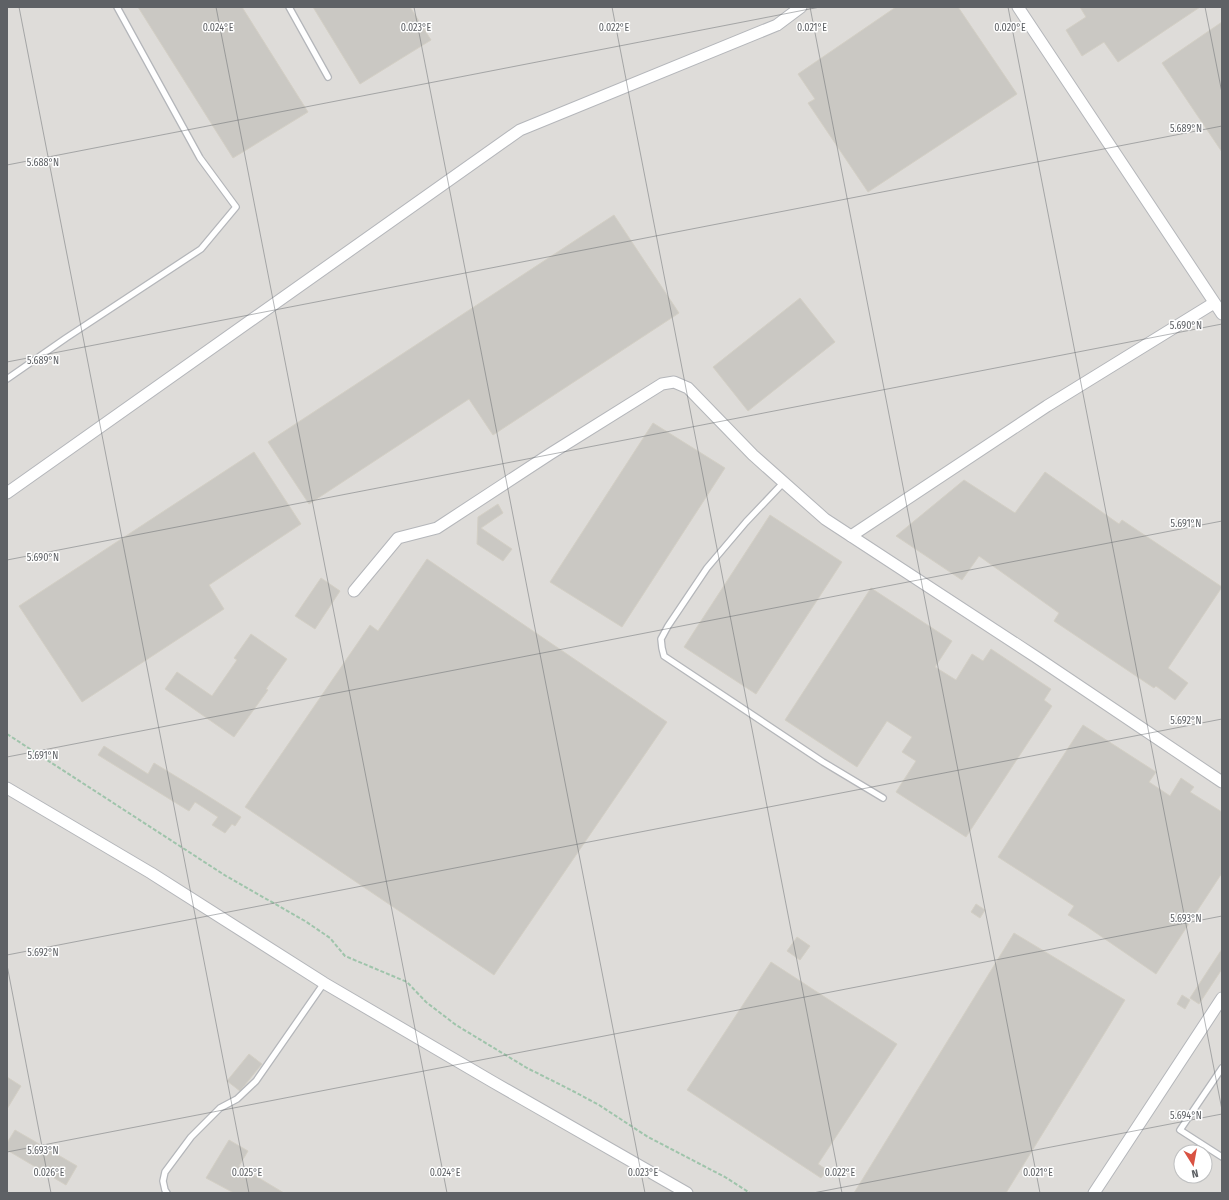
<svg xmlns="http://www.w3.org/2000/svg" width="1229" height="1200" viewBox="0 0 1229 1200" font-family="'Fira Sans Condensed',sans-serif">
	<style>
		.industrial { fill: #dedcd9; fill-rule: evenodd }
		.building { fill: #cac8c3; stroke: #d3cfc5 }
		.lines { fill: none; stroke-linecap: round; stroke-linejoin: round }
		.service-casing { stroke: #b4b6ba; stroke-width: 8 }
		.minor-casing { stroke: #b4b6ba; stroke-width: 13 }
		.path { stroke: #9fc4ab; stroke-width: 2; stroke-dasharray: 4 2; stroke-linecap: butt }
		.service { stroke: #fff; stroke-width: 5.5 }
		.minor { stroke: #fff; stroke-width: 11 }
		.ticks { fill: none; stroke: #5e6165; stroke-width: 1; stroke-opacity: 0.45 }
		.ticks-label { font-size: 10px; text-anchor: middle; fill: #5e6165; stroke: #fff; stroke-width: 3; stroke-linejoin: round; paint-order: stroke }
	</style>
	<rect width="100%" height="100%" fill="#efede7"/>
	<!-- industrial -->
	<path class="industrial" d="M7 7H1222V1193H7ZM1181 1152H1205V1176H1181Z"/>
	<!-- building -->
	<g class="building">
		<polygon points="138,7 242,7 308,112 233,158"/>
		<polygon points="313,7 410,7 431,40 360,84"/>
		<polygon points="896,7 958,7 1017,94 868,192 808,103 815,99 798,74"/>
		<polygon points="1080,7 1200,7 1118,62 1104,42 1082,56 1066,30 1086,17"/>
		<polygon points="1222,22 1222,152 1162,63"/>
		<polygon points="614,215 679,313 493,435 469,399 309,504 268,442"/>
		<polygon points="800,298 835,342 748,411 713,367"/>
		<polygon points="653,423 725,468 622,627 550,582"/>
		<polygon points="254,452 301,524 209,585 224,609 82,702 19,606"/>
		<polygon points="1045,472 1119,524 1122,520 1222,587 1168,668 1188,683 1175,700 1156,686 1154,688 1054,621 1059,613 979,556 962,580 896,536 964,480 1015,513"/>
		<polygon points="498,504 503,513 481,528 512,549 503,561 477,544 478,517"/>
		<polygon points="770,515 842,562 756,694 684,647"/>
		<polygon points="427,559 667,722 494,975 245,807 370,625 378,631"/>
		<polygon points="321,578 340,591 315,629 295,616"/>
		<polygon points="871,588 952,641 935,667 956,680 972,654 983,661 991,649 1051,689 1044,700 1052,706 966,837 896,792 916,761 902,752 912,737 887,721 857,767 785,720"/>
		<polygon points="251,634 287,659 266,689 268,690 234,737 165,689 177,672 212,696 237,660 234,658"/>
		<polygon points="1083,725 1156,772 1149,782 1170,796 1181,778 1194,787 1190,792 1222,812 1222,873 1156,974 1086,926 1068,915 1074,906 998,857"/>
		<polygon points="104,746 148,774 154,763 200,791 241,817 235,826 232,824 225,833 212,825 218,817 195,802 189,811 98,755"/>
		<polygon points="976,904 985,910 980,918 971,912"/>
		<polygon points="1014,933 1125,1000 1006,1193 854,1193"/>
		<polygon points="797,937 810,946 800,960 787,951"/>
		<polygon points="1222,949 1222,969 1199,1004 1190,998"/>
		<polygon points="771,962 897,1044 818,1164 827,1170 821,1178 687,1090"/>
		<polygon points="1182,995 1190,1000 1185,1009 1177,1004"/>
		<polygon points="249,1054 262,1064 240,1091 227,1081"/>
		<polygon points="7,1077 21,1086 7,1109"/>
		<polygon points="15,1130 77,1166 66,1185 7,1150 7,1143"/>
		<polygon points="229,1140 248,1151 239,1166 284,1193 234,1193 206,1178"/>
	</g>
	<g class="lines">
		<defs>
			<g id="service">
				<polyline points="289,7 328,77"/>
				<polyline points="7,379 66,338 201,249 236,207 200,158 117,7"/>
				<polyline points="784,482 746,522 707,568 668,626 661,639 662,648 664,656 823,762 883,798"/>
				<polyline points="1222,1068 1180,1130 1222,1157"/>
				<polyline points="167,1193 165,1190 163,1181 165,1172 191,1137 220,1108 237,1099 256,1081 324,983"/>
			</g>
			<g id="minor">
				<polyline points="1018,7 1222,314"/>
				<polyline points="7,493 520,130 777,25 801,7"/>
				<polyline points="851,536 1047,406 1214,303"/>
				<polyline points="354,591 398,538 437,528 550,454 662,384 674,382 688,388 753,455 825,519 1036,657 1222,782"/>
				<polyline points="7,788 151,873 324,983 493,1082 687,1193"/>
				<polyline points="1094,1193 1222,998"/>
			</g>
		</defs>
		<!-- service casing -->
		<use href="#service" class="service-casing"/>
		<!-- minor casing -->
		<use href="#minor" class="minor-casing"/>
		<!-- path -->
		<polyline class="path" points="7,734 226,876 305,921 330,938 345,956 407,982 426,1002 456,1025 527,1068 571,1090 599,1105 648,1137 725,1177 750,1193"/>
		<!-- service -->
		<use href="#service" class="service"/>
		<!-- minor -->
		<use href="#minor" class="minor"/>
	</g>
	<!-- ticks -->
	<path class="ticks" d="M19 7 249 1193M216 7 447 1193M414 7 645 1193M612 7 842 1193M810 7 1040 1193M1008 7 1222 1110M1205 7 1222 93M7 165 820 7M7 362 1222 126M7 560 1222 324M7 757 1222 521M7 955 1222 719M7 965 51 1193M7 1152 1222 916M813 1193 1222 1114"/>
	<g class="ticks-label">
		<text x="218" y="31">0.024°E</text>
		<text x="416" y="31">0.023°E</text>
		<text x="614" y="31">0.022°E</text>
		<text x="812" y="31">0.021°E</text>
		<text x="1010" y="31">0.020°E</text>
		<text x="1186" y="132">5.689°N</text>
		<text x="43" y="166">5.688°N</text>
		<text x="1186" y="329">5.690°N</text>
		<text x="43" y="364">5.689°N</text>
		<text x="1186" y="527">5.691°N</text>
		<text x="43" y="561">5.690°N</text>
		<text x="1186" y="724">5.692°N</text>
		<text x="43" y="759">5.691°N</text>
		<text x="1186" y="922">5.693°N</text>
		<text x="43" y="956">5.692°N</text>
		<text x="1186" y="1119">5.694°N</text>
		<text x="43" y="1154">5.693°N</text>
		<text x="49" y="1176">0.026°E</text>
		<text x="247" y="1176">0.025°E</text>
		<text x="445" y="1176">0.024°E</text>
		<text x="643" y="1176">0.023°E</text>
		<text x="840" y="1176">0.022°E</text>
		<text x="1038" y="1176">0.021°E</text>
	</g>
	<!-- border -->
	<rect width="1229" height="1200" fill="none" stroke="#5e6165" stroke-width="16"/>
	<!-- north arrow -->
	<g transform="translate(1193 1164) rotate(169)"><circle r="19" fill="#ffffff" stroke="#bfc0c1"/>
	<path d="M0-3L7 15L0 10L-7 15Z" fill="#d95242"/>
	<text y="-6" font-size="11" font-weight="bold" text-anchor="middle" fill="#5e6165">N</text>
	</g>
</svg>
